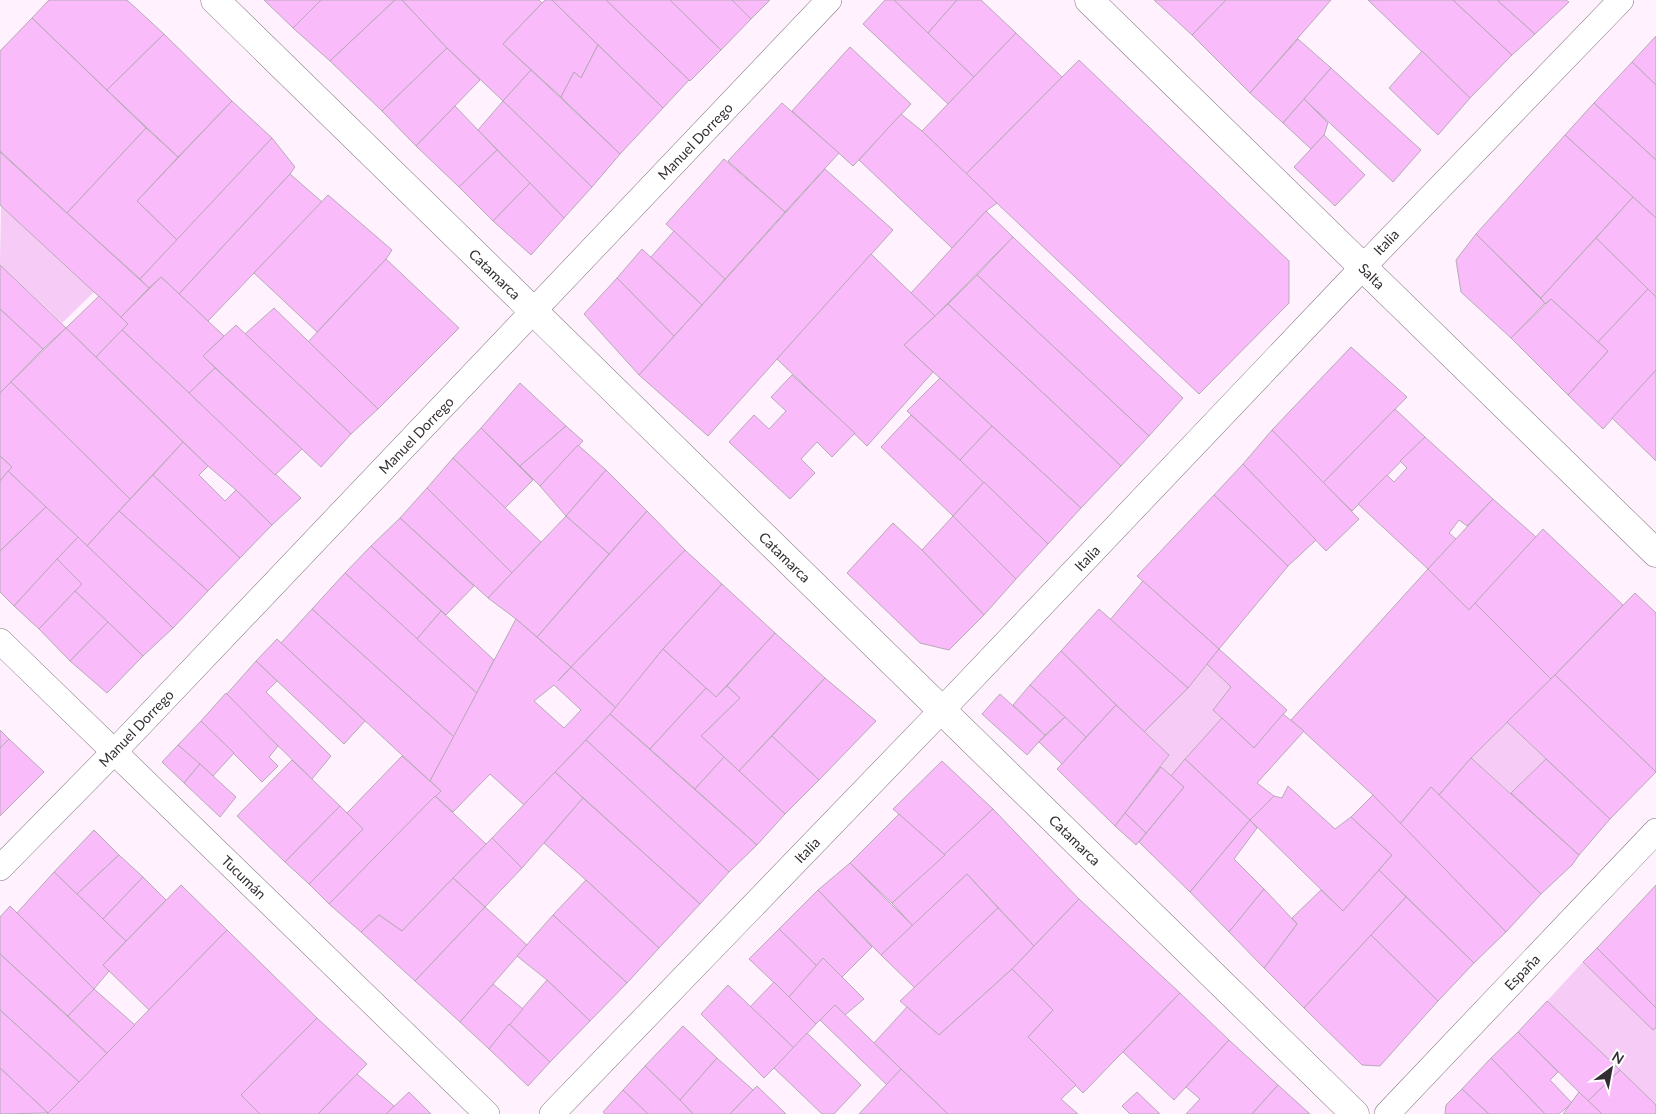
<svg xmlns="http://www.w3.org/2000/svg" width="1656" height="1114" viewBox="0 0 1656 1114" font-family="Lato,sans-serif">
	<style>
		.green { fill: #f6cbf5 }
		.building { fill: #fabbfa; stroke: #b6aab6; fill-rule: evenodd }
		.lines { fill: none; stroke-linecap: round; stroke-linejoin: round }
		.street-casing { stroke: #817580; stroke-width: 26 }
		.secondary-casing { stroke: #817580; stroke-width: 29 }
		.street { stroke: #fff; stroke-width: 25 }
		.secondary { stroke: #fff; stroke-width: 28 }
		.labels { text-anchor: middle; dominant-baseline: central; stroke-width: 5; stroke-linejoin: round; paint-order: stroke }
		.street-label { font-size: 14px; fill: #322d32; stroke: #fff }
	</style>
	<rect width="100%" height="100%" fill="#fff2fe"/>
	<!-- green -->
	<g class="green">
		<polygon points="1,206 94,292 62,323 0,265"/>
		<polygon points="1207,664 1231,687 1213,710 1222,718 1171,776 1161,767 1169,755 1144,732 1188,688"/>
		<polygon points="1507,722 1546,759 1511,793 1471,758"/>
		<polygon points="1583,962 1653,1030 1656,1028 1656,1105 1547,1001"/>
	</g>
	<!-- building -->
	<g class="building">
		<polygon points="49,0 127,0 164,34 107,90 32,18"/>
		<polygon points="264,0 321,0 293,28"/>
		<polygon points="321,0 395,0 330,61 293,28"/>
		<polygon points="395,0 402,0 447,48 382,111 330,61"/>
		<polygon points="402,0 539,0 542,3 503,44 531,70 503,101 447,48"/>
		<polygon points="545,0 552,0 598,45 581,78 574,72 561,97 503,44"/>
		<polygon points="552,0 606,0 689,80 663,108"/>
		<polygon points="606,0 670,0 721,50 690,81"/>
		<polygon points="670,0 732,0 751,19 721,50"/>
		<polygon points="732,0 770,0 751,19"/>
		<polygon points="885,0 894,0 974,77 948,104 863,24"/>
		<polygon points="894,0 957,0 928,33"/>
		<polygon points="957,0 981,0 1016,33 974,77 928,33"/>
		<polygon points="1154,0 1226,0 1192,35"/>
		<polygon points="1226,0 1331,0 1250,93 1192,35"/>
		<polygon points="1368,0 1453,0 1512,55 1470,98"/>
		<polygon points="1453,0 1497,0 1535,34 1512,55"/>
		<polygon points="1497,0 1566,0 1569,2 1535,34"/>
		<polygon points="32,18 146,128 67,213 0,151 0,51"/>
		<polygon points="1016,33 1062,77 966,174 922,131"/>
		<polygon points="164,34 232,101 178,157 107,90"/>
		<polygon points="1656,36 1656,85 1632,62"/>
		<polygon points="1298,39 1331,68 1283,123 1250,93"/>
		<polygon points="598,45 663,108 620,154 561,97 574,72 581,78"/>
		<polygon points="850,47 911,104 853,166 792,111"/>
		<polygon points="447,48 480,80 416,146 382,111"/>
		<polygon points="1422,51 1470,98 1438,135 1389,88"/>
		<polygon points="1079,60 1289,261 1289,303 1199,394 966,174"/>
		<polygon points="1632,62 1656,85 1656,160 1594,103"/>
		<polygon points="1331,68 1421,150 1393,182 1304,99"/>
		<polygon points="531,70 620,154 592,187 503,101"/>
		<polygon points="1304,99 1328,123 1324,135 1311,149 1283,123"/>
		<polygon points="232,101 272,138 177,240 137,201"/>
		<polygon points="503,101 592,187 564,218 478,130"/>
		<polygon points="782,103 839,153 785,212 728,161"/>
		<polygon points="1594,103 1656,160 1656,218 1565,135"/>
		<polygon points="455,106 497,150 459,187 416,146"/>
		<polygon points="901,114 922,131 997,203 986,211 952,248 859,160"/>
		<polygon points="146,128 178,157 137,201 177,240 140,279 67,213"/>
		<polygon points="1324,135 1365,175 1335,206 1294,167"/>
		<polygon points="1565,135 1633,197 1541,298 1476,234"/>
		<polygon points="272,138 295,167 290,174 179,294 161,277 149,288 140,279"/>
		<polygon points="497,150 530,183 493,221 459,187"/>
		<polygon points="0,152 149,288 121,317 0,205"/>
		<polygon points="724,159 785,212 725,279 666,224"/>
		<polygon points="825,169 893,230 708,436 639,375"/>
		<polygon points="290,174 322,202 208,321 179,294"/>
		<polygon points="530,183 564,218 531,255 493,221"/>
		<polygon points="328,195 392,250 386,259 317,332 254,273"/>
		<polygon points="1633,197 1656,218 1656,297 1596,238"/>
		<polygon points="986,211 1013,237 935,316 911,293"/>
		<polygon points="674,231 725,279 702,305 651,257"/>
		<polygon points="1476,234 1545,303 1511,338 1461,292 1456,260"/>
		<polygon points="1013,237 1183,398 1149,436 977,275"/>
		<polygon points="1596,238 1648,289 1598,342 1551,299 1545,304 1541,298"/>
		<polygon points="642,249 702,305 674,336 617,278"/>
		<polygon points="871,254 935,316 904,345 933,372 867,446 777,359"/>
		<polygon points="386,259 459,328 378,409 308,342"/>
		<polygon points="0,265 66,328 43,349 0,309"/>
		<polygon points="977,275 1149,436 1121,466 948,304"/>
		<polygon points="161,277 224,336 203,356 215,368 189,393 122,330 128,324 121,317"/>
		<polygon points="617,278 674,336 639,375 584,314"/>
		<polygon points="1648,289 1656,297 1656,370 1603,429 1568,395 1608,351 1598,342"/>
		<polygon points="99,296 128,324 96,357 66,328"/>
		<polygon points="1551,299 1608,351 1568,395 1511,338"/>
		<polygon points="948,304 1121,466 1081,508 904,345"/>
		<polygon points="274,308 378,409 351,434 245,334"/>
		<polygon points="0,309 43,349 0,393"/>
		<polygon points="236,325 351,434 321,467 203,356"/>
		<polygon points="66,328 183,442 130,499 11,382"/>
		<polygon points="122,330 301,498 272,525 236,490 208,466 96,357"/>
		<polygon points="1351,347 1407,397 1323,483 1272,430"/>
		<polygon points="215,368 302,449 275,475 189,393"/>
		<polygon points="1656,370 1656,461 1612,418"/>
		<polygon points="792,375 855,433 832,457 817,442 801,459 815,473 790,499 729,442 754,415 769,429 786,411 771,397"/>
		<polygon points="940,378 992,426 960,460 907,411"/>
		<polygon points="11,382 130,499 87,546 8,471 12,467 0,456 0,393"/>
		<polygon points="520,383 566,426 520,466 481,428"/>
		<polygon points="1395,409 1425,437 1352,511 1323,483"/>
		<polygon points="911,415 984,482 953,516 881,447"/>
		<polygon points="566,426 583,441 540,486 520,466"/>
		<polygon points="992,426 1081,508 1048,544 960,460"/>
		<polygon points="481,428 533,480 505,508 453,458"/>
		<polygon points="1272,430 1359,519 1326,551 1243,464"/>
		<polygon points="1425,437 1493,499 1467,526 1459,520 1449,533 1456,539 1428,569 1358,504 1387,475 1394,482 1407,468 1400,461"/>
		<polygon points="183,442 208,466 199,475 225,501 236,490 272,525 240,558 153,475"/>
		<polygon points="578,445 606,470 566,516 540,486"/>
		<polygon points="0,456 12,467 0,481"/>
		<polygon points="453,458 541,542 512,573 427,488"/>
		<polygon points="1243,464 1316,540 1288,566 1214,495"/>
		<polygon points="606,470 647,511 609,554 566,516"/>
		<polygon points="8,471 46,507 0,551 0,481"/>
		<polygon points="153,475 240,558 208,591 119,511"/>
		<polygon points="984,482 1048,544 1016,579 953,516"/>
		<polygon points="427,488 512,573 488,598 400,518"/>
		<polygon points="1214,495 1288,566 1219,649 1137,576"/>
		<polygon points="1493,499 1536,537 1469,610 1428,569"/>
		<polygon points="46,507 78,537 14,606 0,592 0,551"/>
		<polygon points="119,511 208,591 173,628 87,546"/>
		<polygon points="647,511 685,550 571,667 537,637"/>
		<polygon points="566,516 609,554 537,637 516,619 488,598"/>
		<polygon points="953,516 1016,579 984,615 922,550"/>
		<polygon points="400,518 474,586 446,615 371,546"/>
		<polygon points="893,523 922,550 984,615 949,650 920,643 847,573"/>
		<polygon points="1543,529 1623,605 1551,679 1475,603"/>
		<polygon points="78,537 173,628 143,656 75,591 82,584 57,559"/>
		<polygon points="371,546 441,611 417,639 345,573"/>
		<polygon points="685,550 722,584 663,649 616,708 571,667"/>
		<polygon points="57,559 82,584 39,629 14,606"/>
		<polygon points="1428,569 1469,610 1475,603 1551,679 1471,758 1439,795 1431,787 1400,824 1373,795 1291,720"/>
		<polygon points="345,573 477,693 454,737 312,609"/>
		<polygon points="1143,581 1219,649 1188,688 1110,620"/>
		<polygon points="722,584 775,633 716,697 663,649"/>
		<polygon points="75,591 108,622 70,661 39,629"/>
		<polygon points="1635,593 1656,613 1656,772 1555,675"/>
		<polygon points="312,609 454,737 430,781 281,643"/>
		<polygon points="1099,609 1188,688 1144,732 1061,651"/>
		<polygon points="441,611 494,660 477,693 417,639"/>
		<path d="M516 619 571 667 558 681 571 667 616 708 524 805 490 774 453 812 435 796 441 791 430 781ZM554 685 581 710 564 728 534 701Z"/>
		<polygon points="108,622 143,656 107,693 70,661"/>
		<polygon points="775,633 825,678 739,771 701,736 740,698 727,686"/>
		<polygon points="277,639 365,721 344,744 256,661"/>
		<polygon points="663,649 706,688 650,749 610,714"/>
		<polygon points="1219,649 1287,710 1254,748 1213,710 1231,687 1207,664"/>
		<polygon points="1061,651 1116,705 1086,737 1030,685"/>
		<polygon points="256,661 277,681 266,692 331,756 312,779 226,695"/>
		<polygon points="1555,675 1656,772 1610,819 1507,722"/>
		<polygon points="825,678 876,721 819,780 772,736"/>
		<polygon points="1030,685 1065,717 1045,735 1013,705"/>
		<polygon points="727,686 740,698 701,736 724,757 695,789 650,749 706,688 716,697"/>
		<polygon points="226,693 278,746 269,757 278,766 262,782 201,721"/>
		<polygon points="1000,694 1045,735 1027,755 982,714"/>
		<polygon points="1116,705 1169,755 1115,826 1057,769"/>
		<polygon points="610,714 757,845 729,872 586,740"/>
		<polygon points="1283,714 1304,731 1257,783 1274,796 1250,820 1185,759 1222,718 1254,748"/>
		<polygon points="1065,717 1086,737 1062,764 1039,742"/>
		<polygon points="201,721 234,753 213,776 178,745"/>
		<polygon points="0,730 9,739 0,748"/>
		<polygon points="772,736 819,780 785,814 739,771"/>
		<polygon points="9,739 44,772 0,816 0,748"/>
		<polygon points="586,740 729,872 700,904 555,772"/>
		<polygon points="178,745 200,764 184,783 162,762"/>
		<polygon points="402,756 441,791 329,904 309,884 363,829 347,813"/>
		<polygon points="724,757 785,814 757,845 695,789"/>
		<polygon points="1471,758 1579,855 1572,865 1541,894 1439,795"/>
		<polygon points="1185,759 1250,820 1190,892 1139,842 1184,787 1171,776"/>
		<polygon points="1546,759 1610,819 1579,855 1511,793"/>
		<polygon points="292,760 340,806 285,862 237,816"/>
		<polygon points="942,761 993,809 945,855 893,809"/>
		<polygon points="200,764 236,797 220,817 184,783"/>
		<polygon points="1161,767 1184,787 1146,833 1125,813"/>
		<polygon points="555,772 583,798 522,868 492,838"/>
		<polygon points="1288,786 1335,829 1351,817 1392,855 1343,911 1250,820 1274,796 1282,798"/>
		<polygon points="1431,787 1541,894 1506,932 1400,824"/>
		<polygon points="1373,795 1506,932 1474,963 1379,870 1392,855 1351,817"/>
		<polygon points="435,796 486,844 402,931 379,915 361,932 329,904"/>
		<polygon points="583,798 700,904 659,948 586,880 544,843"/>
		<polygon points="340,806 363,829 309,884 285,862"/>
		<polygon points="993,809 1079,899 1034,946 967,874 913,926 892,903"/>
		<polygon points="1125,813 1146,833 1136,845 1115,826"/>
		<polygon points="899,814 945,855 892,903 850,863"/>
		<polygon points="1250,820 1257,828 1234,859 1264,889 1229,932 1190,892"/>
		<polygon points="94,830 119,855 77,894 54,872"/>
		<polygon points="492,838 522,868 485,907 453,878"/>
		<polygon points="119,855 143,877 103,919 77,894"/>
		<polygon points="850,863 913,926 881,955 818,890"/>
		<polygon points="1379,870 1406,897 1304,1008 1264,968 1297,924 1292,918 1321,890 1343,911"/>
		<polygon points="54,872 126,941 103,965 109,971 94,989 17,913"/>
		<polygon points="967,874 998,908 915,988 881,955"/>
		<polygon points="143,877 166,900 126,941 103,919"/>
		<polygon points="453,878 485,907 415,981 361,932 379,915 402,931"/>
		<polygon points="586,880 659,948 627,983 553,915"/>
		<polygon points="181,885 227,930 149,1010 103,965"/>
		<polygon points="1656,885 1656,1008 1597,948"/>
		<polygon points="1264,889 1297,924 1264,968 1229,932"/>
		<polygon points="818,890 872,947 842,977 823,958 817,966 779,929"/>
		<polygon points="1406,897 1474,963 1438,1001 1371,935"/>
		<polygon points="1079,899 1180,993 1083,1093 1028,1037 1053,1010 1012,969"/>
		<polygon points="10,906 94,989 68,1016 0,954 0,917"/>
		<polygon points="485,907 527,945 460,1022 415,981"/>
		<polygon points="998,908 1034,946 1012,969 939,1035 900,1001"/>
		<polygon points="553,915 627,983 590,1021 547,980 517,956"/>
		<polygon points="779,929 817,966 789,997 749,959"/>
		<polygon points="227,930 317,1018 241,1095 260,1114 47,1114"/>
		<polygon points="1371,935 1438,1001 1380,1066 1362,1065 1304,1008"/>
		<polygon points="1597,948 1656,1008 1656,1028 1653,1030 1583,962"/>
		<polygon points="0,954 107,1053 79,1082 0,1010"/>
		<polygon points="823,958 864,999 845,1015 835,1005 816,1024 789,997"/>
		<polygon points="1012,969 1053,1010 1028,1037 1076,1085 1061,1099 1078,1114 948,1114 874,1043 907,1007 939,1035"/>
		<polygon points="547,980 590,1021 550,1062 509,1024"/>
		<polygon points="774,982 816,1024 794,1048 750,1007"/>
		<polygon points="493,984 523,1009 489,1049 460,1022"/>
		<polygon points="728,985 794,1048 764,1078 701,1014"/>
		<polygon points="94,989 135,1025 107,1053 68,1016"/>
		<polygon points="1180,993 1229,1040 1174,1100 1123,1052"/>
		<polygon points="1547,1001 1620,1070 1588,1101 1518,1032"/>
		<polygon points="835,1005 901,1069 887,1085 820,1020"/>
		<polygon points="0,1010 79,1082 48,1113 0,1068"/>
		<polygon points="317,1018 367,1064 318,1114 260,1114 241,1095"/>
		<polygon points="509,1024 550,1062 528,1086 489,1049"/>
		<polygon points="683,1026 717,1058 680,1100 645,1066"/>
		<polygon points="1518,1032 1558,1072 1550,1080 1572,1103 1559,1114 1545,1114 1491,1058"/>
		<polygon points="807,1033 861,1085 834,1114 822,1114 774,1068"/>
		<polygon points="1229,1040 1278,1085 1252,1114 1186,1114 1200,1099 1186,1087"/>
		<polygon points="717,1058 753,1090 730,1114 693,1114 680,1100"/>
		<polygon points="1491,1058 1545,1114 1489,1114 1462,1089"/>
		<polygon points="645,1066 680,1100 693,1114 648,1114 623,1090"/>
		<polygon points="0,1068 48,1113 0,1114"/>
		<polygon points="901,1069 948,1114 859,1114"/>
		<polygon points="1620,1070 1656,1105 1656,1114 1602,1114 1588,1101"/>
		<polygon points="357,1074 394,1106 386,1114 318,1114"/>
		<polygon points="1278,1085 1310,1114 1252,1114"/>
		<polygon points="757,1086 786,1114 730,1114"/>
		<polygon points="1462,1089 1489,1114 1445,1114 1446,1105"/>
		<polygon points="623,1090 648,1114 605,1114 603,1112"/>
		<polygon points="409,1092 431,1114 386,1114"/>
		<polygon points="1137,1092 1160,1114 1130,1114 1122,1106"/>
		<polygon points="1579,1092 1602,1114 1563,1114"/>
	</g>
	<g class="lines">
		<defs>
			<g id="street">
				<polyline points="0,641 487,1114"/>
				<polyline points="0,868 115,751 829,0"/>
				<polyline points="552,1114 942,710 1363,267 1621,0"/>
				<polyline points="1387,1114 1656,831"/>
			</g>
			<g id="secondary">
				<polyline points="215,0 1355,1114"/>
				<polyline points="1089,0 1656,553"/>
			</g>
		</defs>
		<!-- street casing -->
		<use href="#street" class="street-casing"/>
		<!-- secondary casing -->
		<use href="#secondary" class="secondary-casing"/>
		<!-- street -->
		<use href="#street" class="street"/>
		<!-- secondary -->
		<use href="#secondary" class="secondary"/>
	</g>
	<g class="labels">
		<!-- street labels -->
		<g class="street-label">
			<text transform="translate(695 141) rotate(-46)">Manuel Dorrego</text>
			<text transform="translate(1386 242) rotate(-46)">Italia</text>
			<text transform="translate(495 274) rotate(44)">Catamarca</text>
			<text transform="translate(1372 276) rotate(44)">Salta</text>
			<text transform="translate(416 435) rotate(-46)">Manuel Dorrego</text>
			<text transform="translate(785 557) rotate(44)">Catamarca</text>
			<text transform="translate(1087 558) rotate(-46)">Italia</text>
			<text transform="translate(136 728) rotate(-46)">Manuel Dorrego</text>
			<text transform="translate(1075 840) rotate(44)">Catamarca</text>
			<text transform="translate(807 850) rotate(-46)">Italia</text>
			<text transform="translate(244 877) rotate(44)">Tucumán</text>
			<text transform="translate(1522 972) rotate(-46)">España</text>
		</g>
	</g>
	<!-- north arrow -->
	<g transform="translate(1611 1069) rotate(32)" stroke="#ffffff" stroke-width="4" paint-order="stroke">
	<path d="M0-4L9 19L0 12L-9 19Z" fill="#322d32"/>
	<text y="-8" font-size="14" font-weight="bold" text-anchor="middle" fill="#322d32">N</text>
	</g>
</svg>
